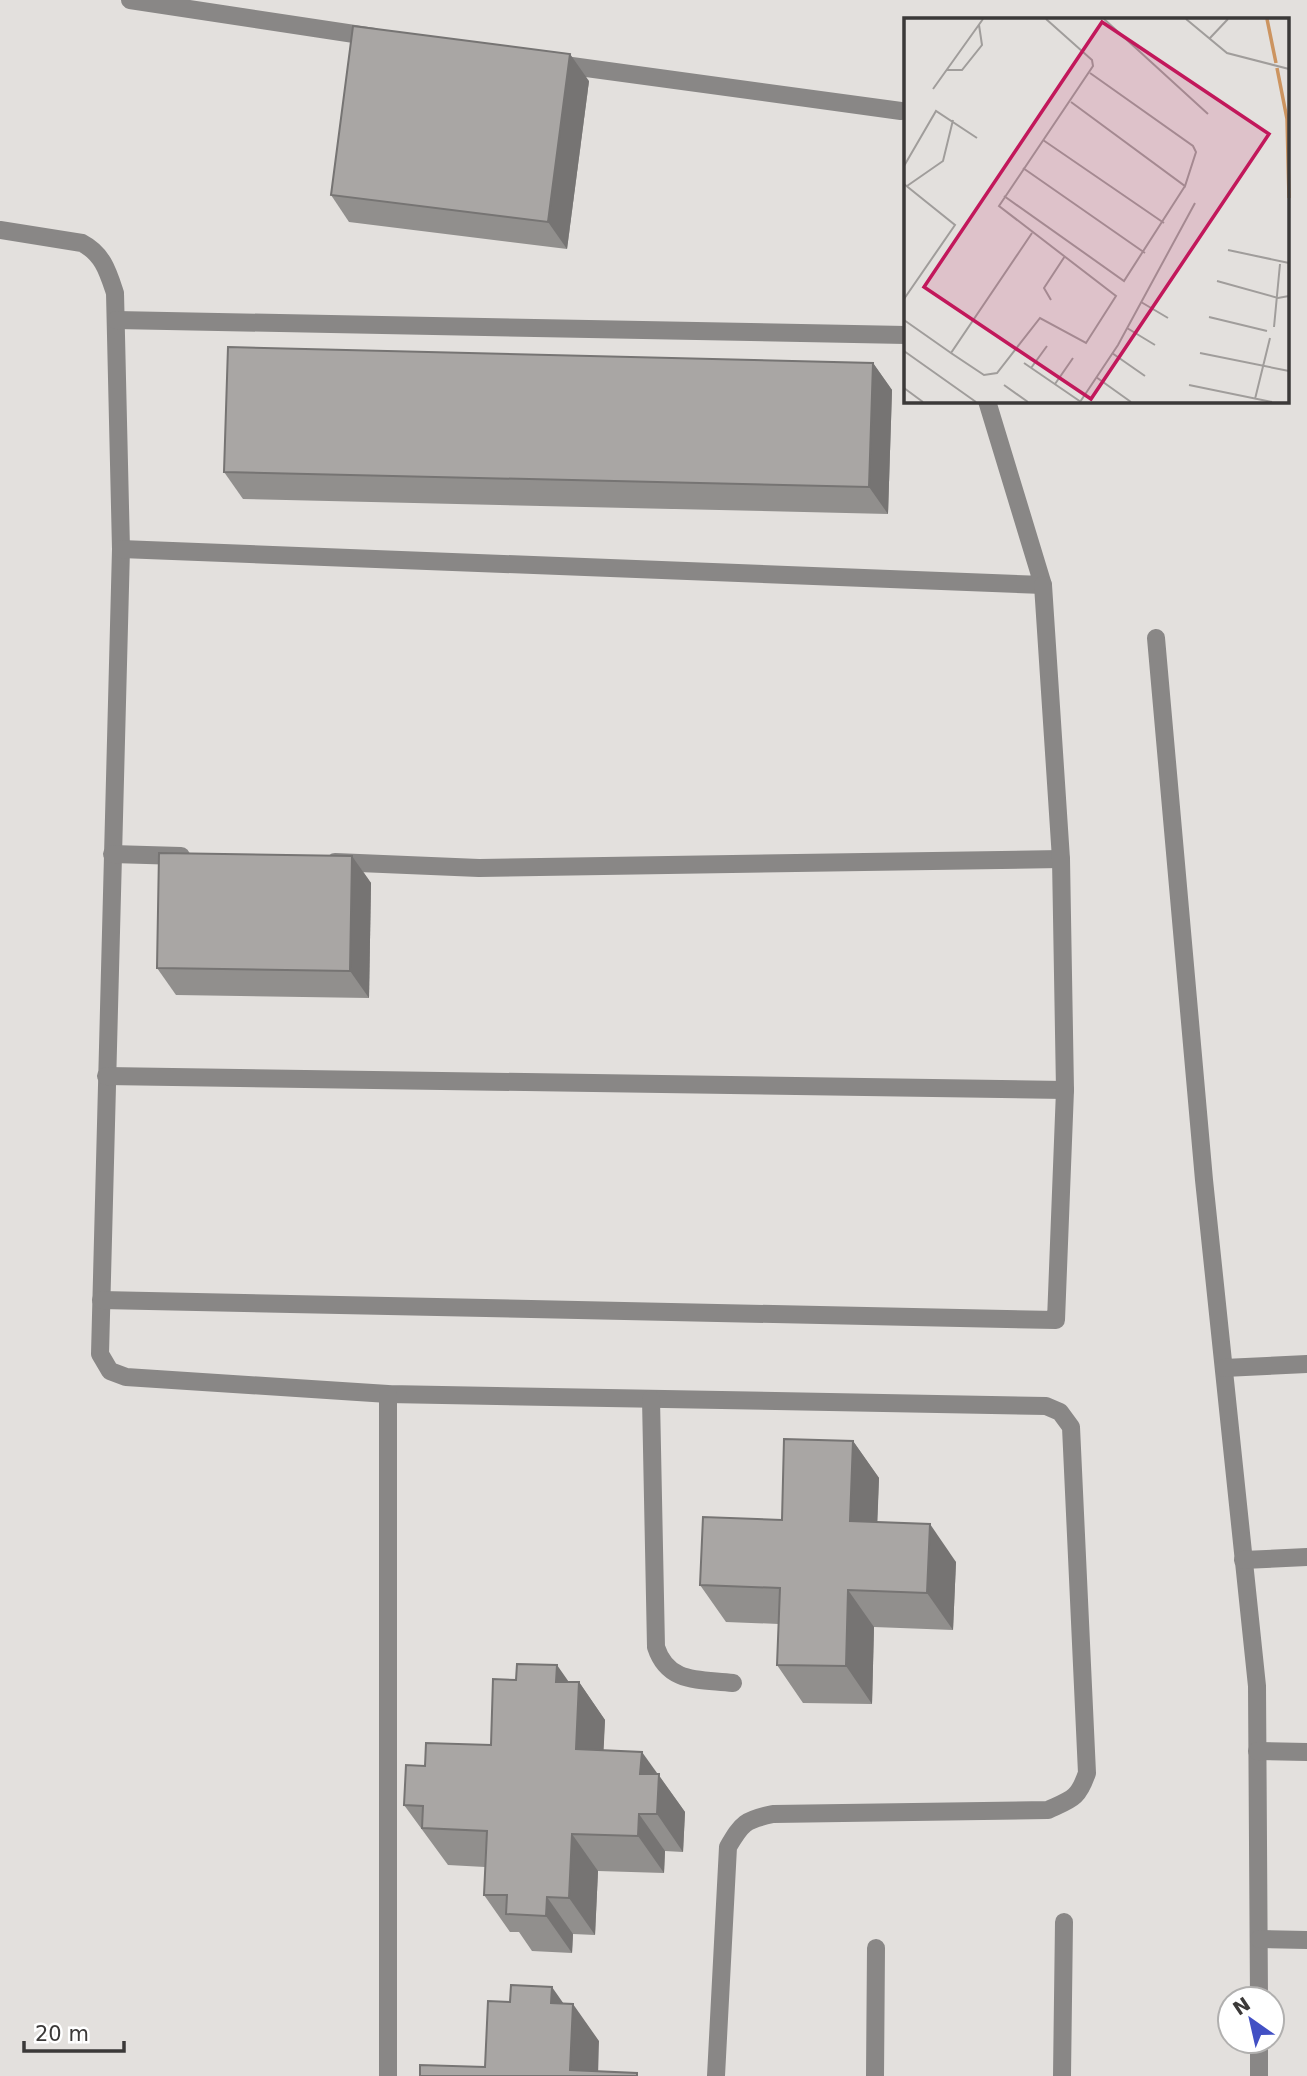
<svg xmlns="http://www.w3.org/2000/svg" width="1307" height="2076" viewBox="0 0 1307 2076" font-family="'DejaVu Sans',sans-serif">
	<style>
		.lines { fill: none; stroke-linecap: round; stroke-linejoin: round }
		.minor { stroke: #898786; stroke-width: 18 }
		.wall { fill: #918f8d }
		.shaded-wall { fill: #767473 }
		.building { fill: #a9a6a4; stroke: #767473; stroke-width: 2 }
		.inset-river { fill: none; stroke: #cc9460; stroke-width: 3.5 }
		.inset-road { fill: none; stroke: #a09d9b; stroke-width: 2 }
		.view { fill: #c2185b; fill-opacity: 0.15; stroke: #c2185b; stroke-width: 3.5 }
		.inset-edge { fill: none; stroke: #3b3938; stroke-width: 3.5 }
	</style>
	<rect width="100%" height="100%" fill="#e3e0dd"/>
	<g class="lines">
		<!-- minor -->
		<g class="minor">
			<polyline points="130,0 374,37"/>
			<polyline points="557,64 901,111"/>
			<path d="M0 230 82 243C103 254 108 272 115 293L121 549 100 1354 110 1371 126 1377 388 1394 1046 1406 1060 1412 1071 1427 1087 1773C1078 1799 1072 1799 1048 1810L773 1814C745 1820 742 1823 728 1847L716 2076"/>
			<polyline points="116,320 906,335"/>
			<polyline points="121,549 1043,585 987,401"/>
			<polyline points="1156,638 1204,1180 1257,1686 1259,1999"/>
			<polyline points="112,854 181,856"/>
			<polyline points="335,862 479,868 1061,859"/>
			<polyline points="106,1076 1065,1090"/>
			<polyline points="101,1300 1056,1320 1065,1090 1061,859 1043,585"/>
			<polyline points="1224,1368 1307,1364"/>
			<path d="M651 1399 656 1647C668 1684 699 1679 733 1683"/>
			<polyline points="1243,1560 1307,1557"/>
			<polyline points="1257,1751 1307,1752"/>
			<polyline points="1259,1939 1307,1940"/>
			<polyline points="388,2076 388,1394"/>
			<polyline points="875,2076 876,1948"/>
			<polyline points="1062,2076 1064,1922"/>
			<polyline points="1259,2076 1259,2041"/>
		</g>
	</g>
	<!-- wall -->
	<g class="wall">
		<polygon points="589,81 567,249 349,222 331,195"/>
		<polygon points="873,363 892,390 888,514 243,499 224,472"/>
		<polygon points="352,856 371,883 369,998 176,995 157,968"/>
		<polygon points="853,1441 879,1478 877,1522 956,1562 953,1630 874,1627 872,1704 803,1703 777,1665 779,1624 726,1622 700,1585 782,1520"/>
		<polygon points="569,1682 579,1682 605,1720 603,1750 658,1774 685,1812 683,1852 665,1851 664,1873 598,1871 595,1935 573,1934 572,1953 532,1951 519,1932 510,1932 484,1895 485,1867 448,1865 404,1805 425,1766 491,1745"/>
	</g>
	<!-- shaded-wall -->
	<g class="shaded-wall">
		<polygon points="570,54 589,81 567,249 548,222"/>
		<polygon points="873,363 892,390 888,514 869,487"/>
		<polygon points="352,856 371,883 369,998 350,971"/>
		<polygon points="853,1441 879,1478 876,1559 850,1521"/>
		<polygon points="930,1524 956,1562 953,1630 927,1593"/>
		<polygon points="848,1590 874,1627 872,1704 846,1666"/>
		<polygon points="557,1665 578,1695 579,1682 605,1720 602,1786 576,1749 556,1682"/>
		<polygon points="642,1752 685,1812 683,1852 657,1814 640,1774"/>
		<polygon points="639,1814 665,1851 664,1873 638,1836"/>
		<polygon points="572,1834 598,1871 595,1935 569,1898"/>
		<polygon points="547,1897 573,1934 572,1953 546,1916"/>
		<polygon points="552,1987 573,2017 573,2004 599,2041 598,2076 570,2070 551,2003"/>
	</g>
	<!-- building -->
	<g class="building">
		<polygon points="353,26 570,54 548,222 331,195"/>
		<polygon points="228,347 873,363 869,487 224,472"/>
		<polygon points="159,853 352,856 350,971 157,968"/>
		<polygon points="784,1439 853,1441 850,1521 930,1524 927,1593 848,1590 846,1666 777,1665 780,1588 700,1585 703,1517 782,1520"/>
		<polygon points="517,1664 557,1665 556,1682 579,1682 576,1749 642,1752 640,1774 659,1774 657,1814 639,1814 638,1836 572,1834 569,1898 547,1897 546,1916 506,1914 507,1895 484,1895 487,1831 422,1828 423,1806 404,1805 406,1765 425,1766 426,1743 491,1745 493,1679 516,1680"/>
		<polygon points="511,1985 552,1987 551,2003 573,2004 570,2070 637,2073 637,2076 420,2076 420,2065 485,2067 488,2001 510,2002"/>
	</g>
	<!-- overview -->
	<g transform="translate(904 18)">
		<rect width="385" height="385" fill="#e3e0dd"/>
		<path class="inset-river" d="M363 1 372 45M373 50 383 101 385 180"/>
		<path class="inset-road" d="M200 1 304 96M282 1 323 35 385 51M306 20 324 1M43 52H58L78 27 75 7M29 71 79 1M167 84 281 168 292 134 289 128 186 55M139 122 260 205M0 148 32 93 73 120M119 150 241 235M0 166 51 207 0 281M3 168 39 143 49 102M100 178 220 263 281 168M128 215 47 335 80 357 93 355 136 300 182 325 212 278 95 188 189 48 188 42 142 1M324 232 385 245M313 263 374 280 385 278M147 282 140 270 161 238M237 284 264 300M305 299 363 313M0 302 47 335M370 309 376 246M223 310 251 327M0 333 72 384M208 335 241 358M296 335 385 353M120 345 177 384M127 350 143 328M192 359 227 384M151 366 169 340M100 367 124 384M285 367 368 384M0 370 19 384M351 381 366 320M176 384 214 327 291 185"/>
		<path class="view" d="M198 4 365 116 187 381 20 269Z"/>
		<rect width="385" height="385" class="inset-edge"/>
	</g>
	<!-- north arrow -->
	<g transform="translate(1251 2020) rotate(326)"><circle r="33" fill="#ffffff" stroke="#b1b0af" stroke-width="2"/>
	<path d="M0-5L12 26L0 18L-12 26Z" fill="#4250c4"/>
	<text y="-10" font-size="19" font-weight="bold" text-anchor="middle" fill="#3b3938">N</text>
	</g>
	<!-- scale -->
	<path d="M24 2041v10h100v-10" fill="none" stroke="#3b3938" stroke-width="3.5"/>
	<text x="35" y="2041" font-size="21" fill="#3b3938" stroke="#ffffff" stroke-width="5" paint-order="stroke">20 m</text>
</svg>
